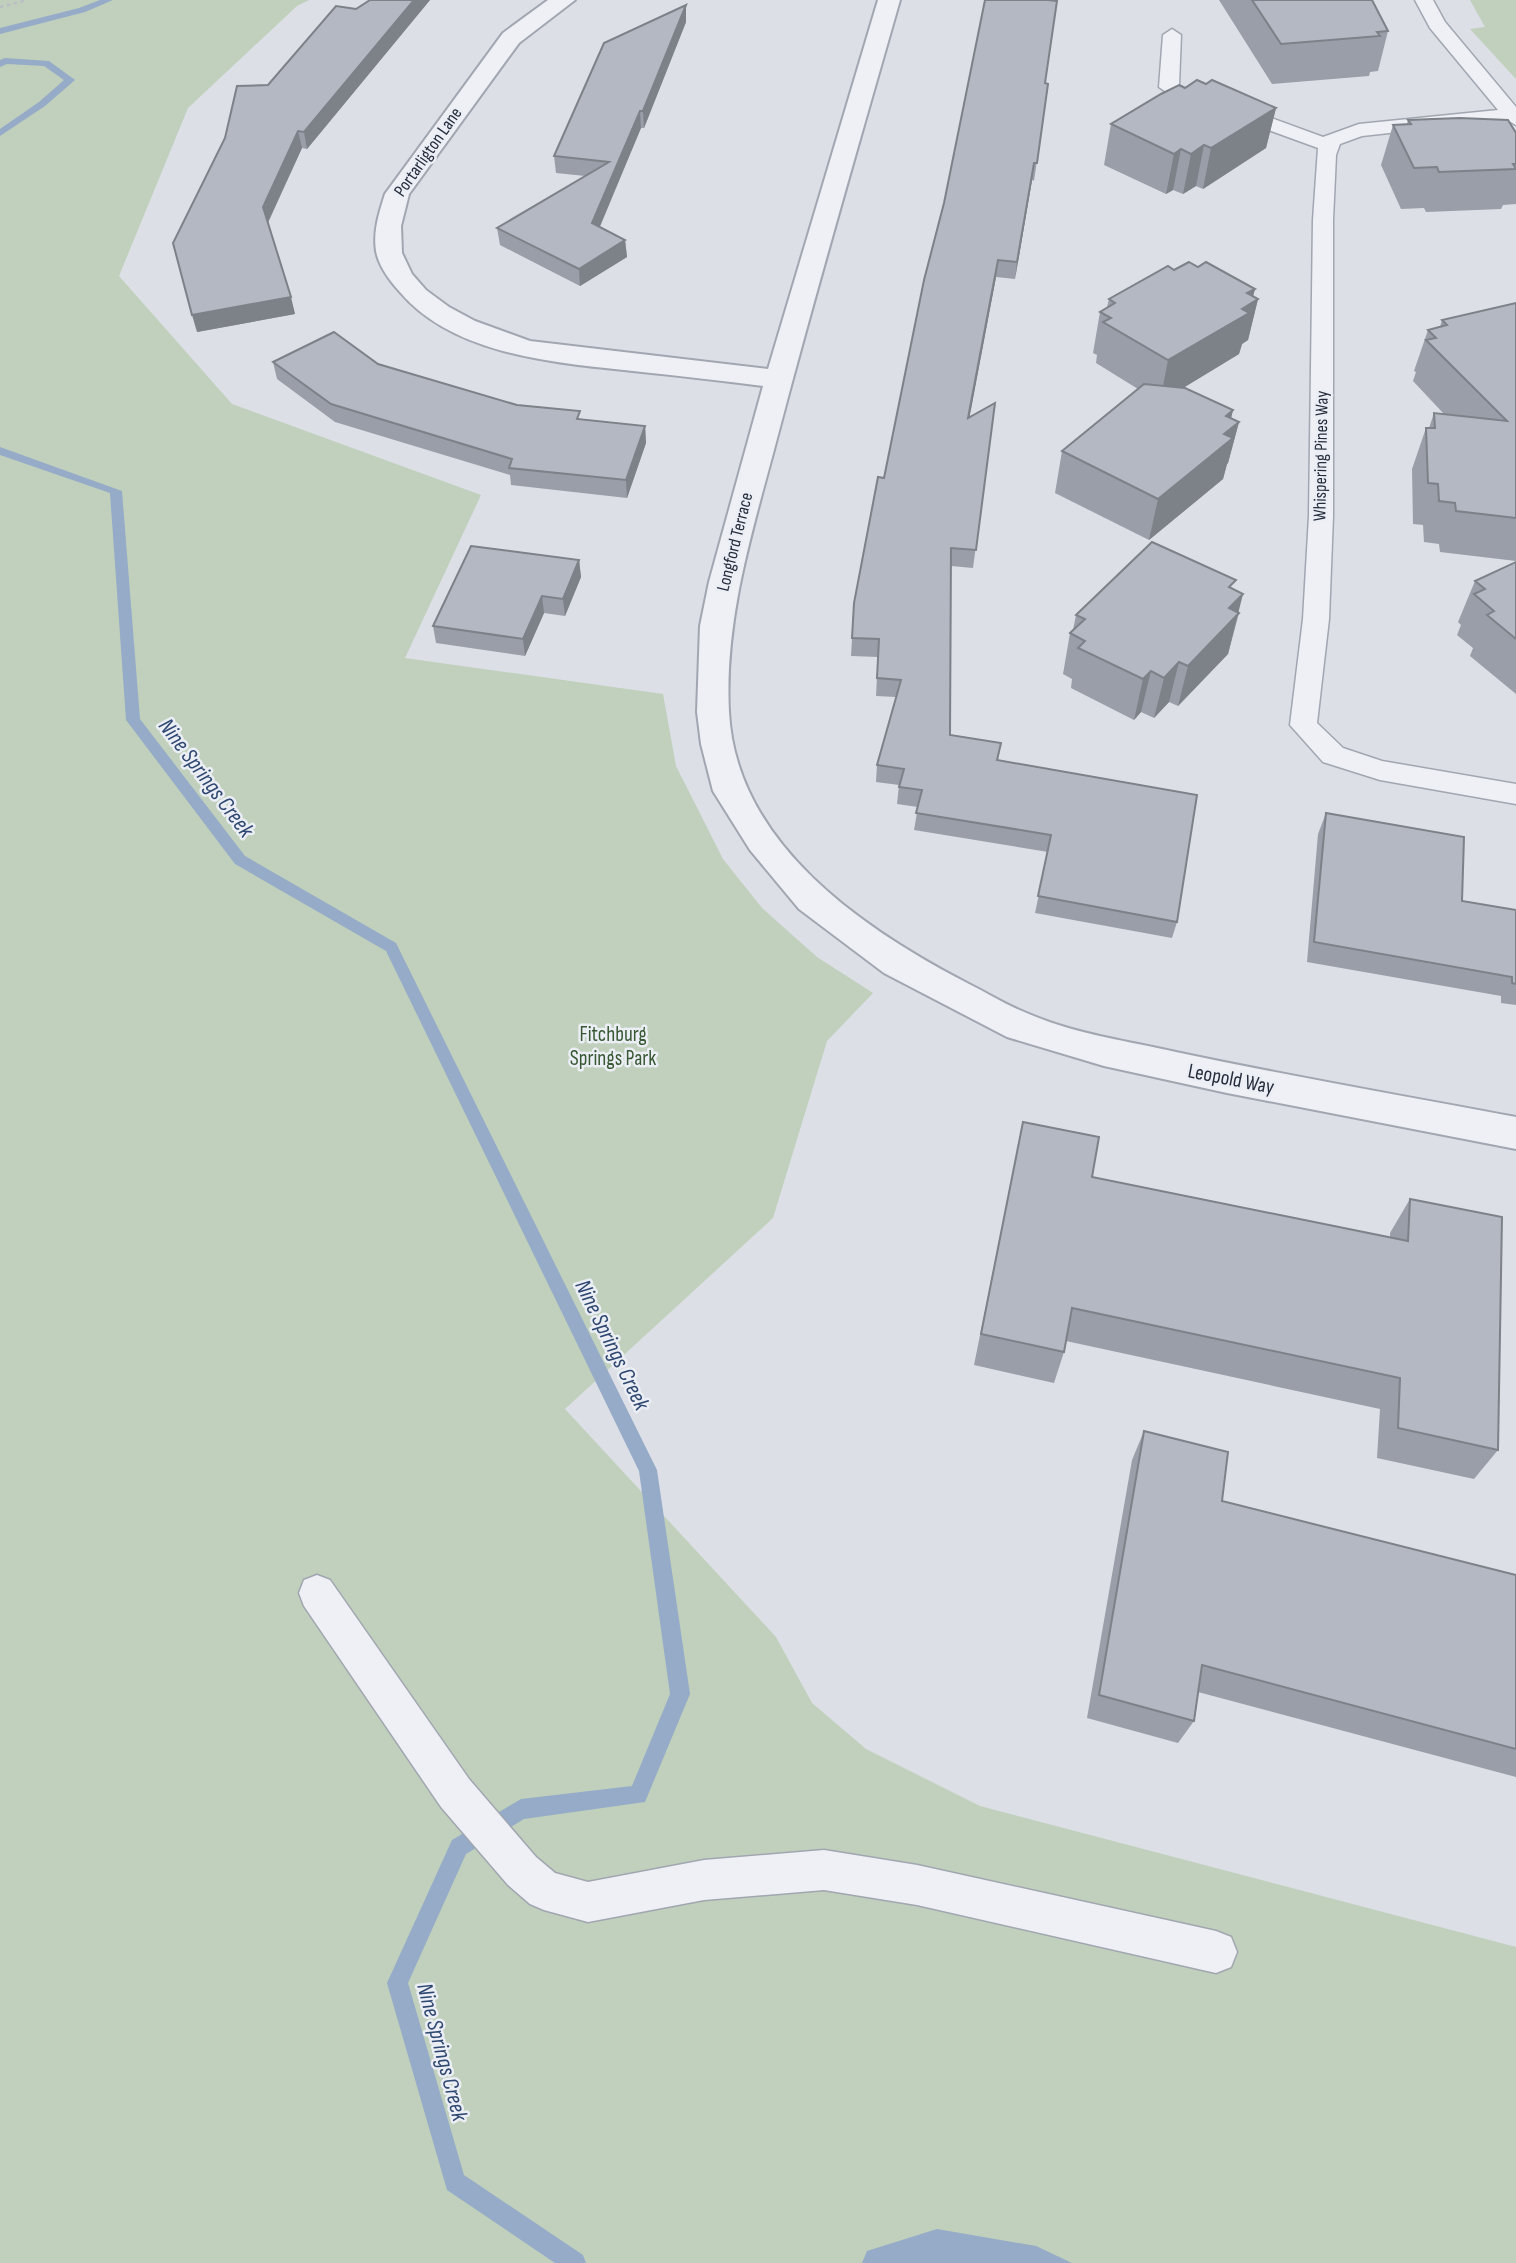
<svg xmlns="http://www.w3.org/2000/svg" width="1516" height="2263" viewBox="0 0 1516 2263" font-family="'Sofia Sans Condensed',sans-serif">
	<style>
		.green { fill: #c0d0bc }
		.water { fill: #95abc8 }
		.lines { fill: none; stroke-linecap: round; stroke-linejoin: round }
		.stream { fill: #95abc8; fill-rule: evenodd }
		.service-casing { stroke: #a1a6b0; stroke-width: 3 }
		.minor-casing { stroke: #a1a6b0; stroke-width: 4 }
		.path { stroke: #babdc5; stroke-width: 2.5; stroke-dasharray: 3.5 3.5; stroke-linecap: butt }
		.service { fill: #eef0f5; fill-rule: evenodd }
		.minor { fill: #eef0f5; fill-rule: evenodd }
		.wall { fill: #9a9ea8 }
		.shaded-wall { fill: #7d8188 }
		.building { fill: #b3b8c3; stroke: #7d8188; stroke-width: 2 }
		.labels { text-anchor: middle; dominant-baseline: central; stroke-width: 5; stroke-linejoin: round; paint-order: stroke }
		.far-street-label { font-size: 18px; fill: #252c3c; stroke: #ebeef4 }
		.park-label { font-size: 21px; fill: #375832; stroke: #ebeef4 }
		.street-label { font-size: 21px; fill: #252c3c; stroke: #ebeef4 }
		.water-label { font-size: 23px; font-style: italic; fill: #2f4871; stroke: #ebeef4 }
	</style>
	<rect width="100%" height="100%" fill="#dcdfe6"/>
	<!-- green -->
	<g class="green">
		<polygon points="0,0 309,0 297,6 188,108 119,276 232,404 481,495 405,658 663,694 676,766 723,859 762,908 817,957 873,993 827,1041 773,1218 565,1409 776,1637 812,1703 866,1749 980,1806 1516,1947 1516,2263 0,2263"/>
		<polygon points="1470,0 1516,0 1516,79 1470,29 1485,27"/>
	</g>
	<!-- water -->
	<polygon class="water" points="937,2229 1036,2246 1072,2263 862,2263 867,2251"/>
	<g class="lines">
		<!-- stream -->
		<g class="stream">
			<polygon points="100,0 113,0 85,12 0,34 0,28 79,8"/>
			<polygon points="5,58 49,61 75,80 45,106 0,136 0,129 39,102 64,80 44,66 7,64 0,67 0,60"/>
			<polygon points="0,447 122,491 140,719 245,856 396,943 657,1470 690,1694 645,1802 524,1819 466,1854 408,1983 464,2175 583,2255 586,2263 555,2263 447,2190 387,1983 452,1840 521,1799 632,1786 670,1694 639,1471 386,951 235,864 126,720 110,493 0,455"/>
		</g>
		<defs>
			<g id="service">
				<polygon points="1415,0 1433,0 1445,22 1516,107 1516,125 1507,120 1362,136 1340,144 1336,155 1333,220 1333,516 1329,619 1317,723 1343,748 1382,761 1516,784 1516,804 1380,780 1323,762 1290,725 1303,619 1309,516 1313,220 1318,148 1216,111 1179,101 1159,87 1163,35 1172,29 1181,35 1179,85 1193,93 1230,103 1323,137 1359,124 1498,110 1430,28"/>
				<polygon points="317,1575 330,1580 469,1779 536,1857 555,1873 588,1882 704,1860 824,1850 917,1865 1216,1931 1231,1937 1237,1952 1231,1967 1216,1973 917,1905 824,1890 704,1900 588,1922 544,1910 530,1904 508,1885 441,1807 304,1606 299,1593 304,1580"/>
			</g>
			<path id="minor" d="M548 0H575L519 43 409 194 401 226 402 253 412 274 426 290 449 307 475 321 530 341 768 369 878 0H900C859 143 817 287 779 431 755 523 724 615 729 712 736 844 863 929 969 984 989 994 1008 1006 1029 1014 1075 1034 1128 1041 1176 1052 1289 1076 1403 1096 1516 1117V1149L1227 1093 1104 1066 1007 1037 884 973 799 909 750 850 713 791 701 744 697 712 700 626 709 582 763 386C723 381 682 376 642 372 563 363 456 358 400 292 390 281 379 267 376 251 373 231 379 213 385 194L503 33Z"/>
		</defs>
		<!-- service casing -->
		<use href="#service" class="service-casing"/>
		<!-- minor casing -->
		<use href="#minor" class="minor-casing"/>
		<!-- path -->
		<polyline class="path" points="0,7 27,0"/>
		<!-- service -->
		<use href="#service" class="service"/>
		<!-- minor -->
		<use href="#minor" class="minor"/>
	</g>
	<!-- wall -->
	<g class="wall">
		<polygon points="370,0 430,0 307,149 302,148 268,223 295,314 197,332 268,85 356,9"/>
		<polygon points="1219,0 1372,0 1388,31 1378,71 1370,72 1369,76 1272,84"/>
		<polygon points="686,5 686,22 644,128 641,128 599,227 625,240 627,257 580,286 500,245 497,228 585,176 556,173 554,156"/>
		<polygon points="1045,83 1048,84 1034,181 1032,180 1015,279 996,277 969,417 995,403 973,568 951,566 950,735 1001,743 998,760 1177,922 1172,938 1035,913 1048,852 914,830 918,807 897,804 899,785 876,782 877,765 896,697 876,696 878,657 851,656 854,603 884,478 944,203"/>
		<polygon points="1206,84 1276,108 1266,148 1203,189 1196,186 1183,194 1173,190 1166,194 1104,165 1111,124 1185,88"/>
		<polygon points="1408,120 1516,133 1516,204 1503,205 1501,209 1426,212 1424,208 1401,209 1381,165 1393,125 1407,124"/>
		<polygon points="1198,267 1255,289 1253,297 1258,299 1248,340 1242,344 1239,354 1183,388 1233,410 1231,418 1239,422 1228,463 1227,464 1223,479 1149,540 1055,493 1062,451 1138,389 1096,363 1097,355 1093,353 1100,312 1107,307 1109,299 1174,270"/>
		<polygon points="1516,303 1516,561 1440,552 1439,544 1424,542 1423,525 1413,524 1412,469 1426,428 1429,428 1434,413 1444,414 1413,381 1416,372 1414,371 1428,330 1440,327 1442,320"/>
		<polygon points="273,362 378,364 517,405 581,419 645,426 646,443 627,498 511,485 510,475 335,422 277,379"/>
		<polygon points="579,560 581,577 565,616 544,613 525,656 436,643 433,626"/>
		<polygon points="1516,562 1516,694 1470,656 1473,648 1457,635 1461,625 1458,622 1475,581"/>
		<polygon points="1233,589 1239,613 1228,654 1178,706 1169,702 1154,718 1141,712 1134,720 1071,688 1072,679 1063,674 1070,633 1073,630 1076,615"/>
		<polygon points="1326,813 1462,901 1516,910 1516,1005 1501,1003 1501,996 1307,962 1318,834"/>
		<polygon points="1016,1157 1092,1177 1390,1238 1390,1233 1410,1199 1498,1450 1474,1479 1377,1458 1380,1409 1066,1341 1064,1352 1054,1383 974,1365"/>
		<polygon points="1144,1431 1222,1501 1516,1575 1516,1777 1198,1692 1194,1721 1178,1743 1087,1718 1132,1460"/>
	</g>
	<!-- shaded-wall -->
	<g class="shaded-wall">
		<polygon points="414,0 430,0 307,149 304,132"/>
		<polygon points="686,5 686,22 644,128 643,111"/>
		<polygon points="1276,108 1266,148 1203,189 1211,148"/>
		<polygon points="640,111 641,128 594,241 592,223"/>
		<polygon points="298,131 302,148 267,224 263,207"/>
		<polygon points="1204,145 1196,186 1183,194 1191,154"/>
		<polygon points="1181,149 1173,190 1166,194 1174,154"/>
		<polygon points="1034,163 1032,180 1015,279 1017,262"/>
		<polygon points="625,240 627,257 580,286 579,269"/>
		<polygon points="998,260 996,277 966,436 968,418"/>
		<polygon points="1255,289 1251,303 1258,299 1248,340 1242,344 1239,354 1160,402 1168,360 1247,293"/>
		<polygon points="291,297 295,314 197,332 192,315"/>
		<polygon points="1233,410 1228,431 1239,422 1228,463 1227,464 1223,479 1149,540 1158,499 1226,416"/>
		<polygon points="645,426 646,443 627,498 626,480"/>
		<polygon points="579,560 581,577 565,616 563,599"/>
		<polygon points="1243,594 1228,654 1178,706 1188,666 1229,608"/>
		<polygon points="542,596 544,613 525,656 523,639"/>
		<polygon points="1179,662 1169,702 1154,718 1164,678"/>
		<polygon points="1151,671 1141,712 1134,720 1143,679"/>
	</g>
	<!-- building -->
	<g class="building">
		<polygon points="370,0 414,0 304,132 298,131 263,207 291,297 192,315 173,243 225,138 237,86 268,85 336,6 356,9"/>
		<polygon points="985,0 1048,0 1057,1 1045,83 1048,84 1037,163 1034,163 1017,262 998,260 968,418 995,403 976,550 951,548 950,735 1001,743 997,760 1197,795 1177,922 1038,896 1051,835 916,813 922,790 899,787 904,769 877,765 901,680 877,678 879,639 852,638 854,603 878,477 884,478 924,280 944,203"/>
		<polygon points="1252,0 1372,0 1388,31 1377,32 1380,36 1281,44"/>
		<polygon points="686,5 643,111 640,111 592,223 625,240 579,269 497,228 609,162 554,156 604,43"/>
		<polygon points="1197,80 1206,84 1212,80 1276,108 1211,148 1204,145 1191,154 1181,149 1174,154 1111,124 1161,94 1179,85 1185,88"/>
		<polygon points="1460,118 1508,120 1516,133 1516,164 1513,164 1516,169 1439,172 1437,167 1414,168 1393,125 1411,124 1408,120"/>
		<polygon points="1189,262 1198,267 1206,262 1255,289 1247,293 1258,299 1242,309 1249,313 1168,360 1103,322 1111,318 1100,312 1115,303 1109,299 1168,266 1174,270"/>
		<polygon points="1516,303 1516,518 1456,511 1455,503 1439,501 1438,484 1428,483 1426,428 1435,428 1434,413 1507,421 1426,340 1436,338 1428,330 1447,325 1442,320"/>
		<polygon points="334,332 378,364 517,405 580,411 577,419 645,426 626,480 509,468 512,459 331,404 273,362"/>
		<polygon points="1144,384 1185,388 1233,410 1226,416 1239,422 1224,434 1233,438 1158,499 1062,451"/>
		<polygon points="1152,542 1236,580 1229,587 1243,594 1229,608 1239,613 1188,666 1179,662 1164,678 1151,671 1143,679 1078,648 1085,641 1070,633 1085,619 1076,615"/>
		<polygon points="471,546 579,560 563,599 542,596 523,639 433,626"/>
		<polygon points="1516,562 1516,639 1487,615 1494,611 1474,594 1485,589 1475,581"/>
		<polygon points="1326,813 1464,837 1462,901 1516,910 1516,984 1512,983 1512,977 1314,942"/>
		<polygon points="1023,1122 1099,1137 1092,1177 1408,1241 1410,1199 1502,1217 1498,1450 1398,1428 1400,1378 1072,1308 1064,1352 981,1334"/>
		<polygon points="1144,1431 1228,1452 1222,1501 1516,1575 1516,1749 1202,1665 1194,1721 1099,1695"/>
	</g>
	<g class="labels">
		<!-- far-street labels -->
		<g class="far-street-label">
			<text transform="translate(428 152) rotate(-55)">Portarligton Lane</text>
			<text transform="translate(1321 456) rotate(-89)">Whispering Pines Way</text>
			<text transform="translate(735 542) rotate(-76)">Longford Terrace</text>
		</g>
		<!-- park labels -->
		<g class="park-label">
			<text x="613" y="1034">Fitchburg<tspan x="613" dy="24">Springs Park</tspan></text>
		</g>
		<!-- street labels -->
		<g class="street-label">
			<text transform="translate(1231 1079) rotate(11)">Leopold Way</text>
		</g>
		<!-- water labels -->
		<g class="water-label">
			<text transform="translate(206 778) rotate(53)">Nine Springs Creek</text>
			<text transform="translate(612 1345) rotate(64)">Nine Springs Creek</text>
			<text transform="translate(442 2052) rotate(75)">Nine Springs Creek</text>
		</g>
	</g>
</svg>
